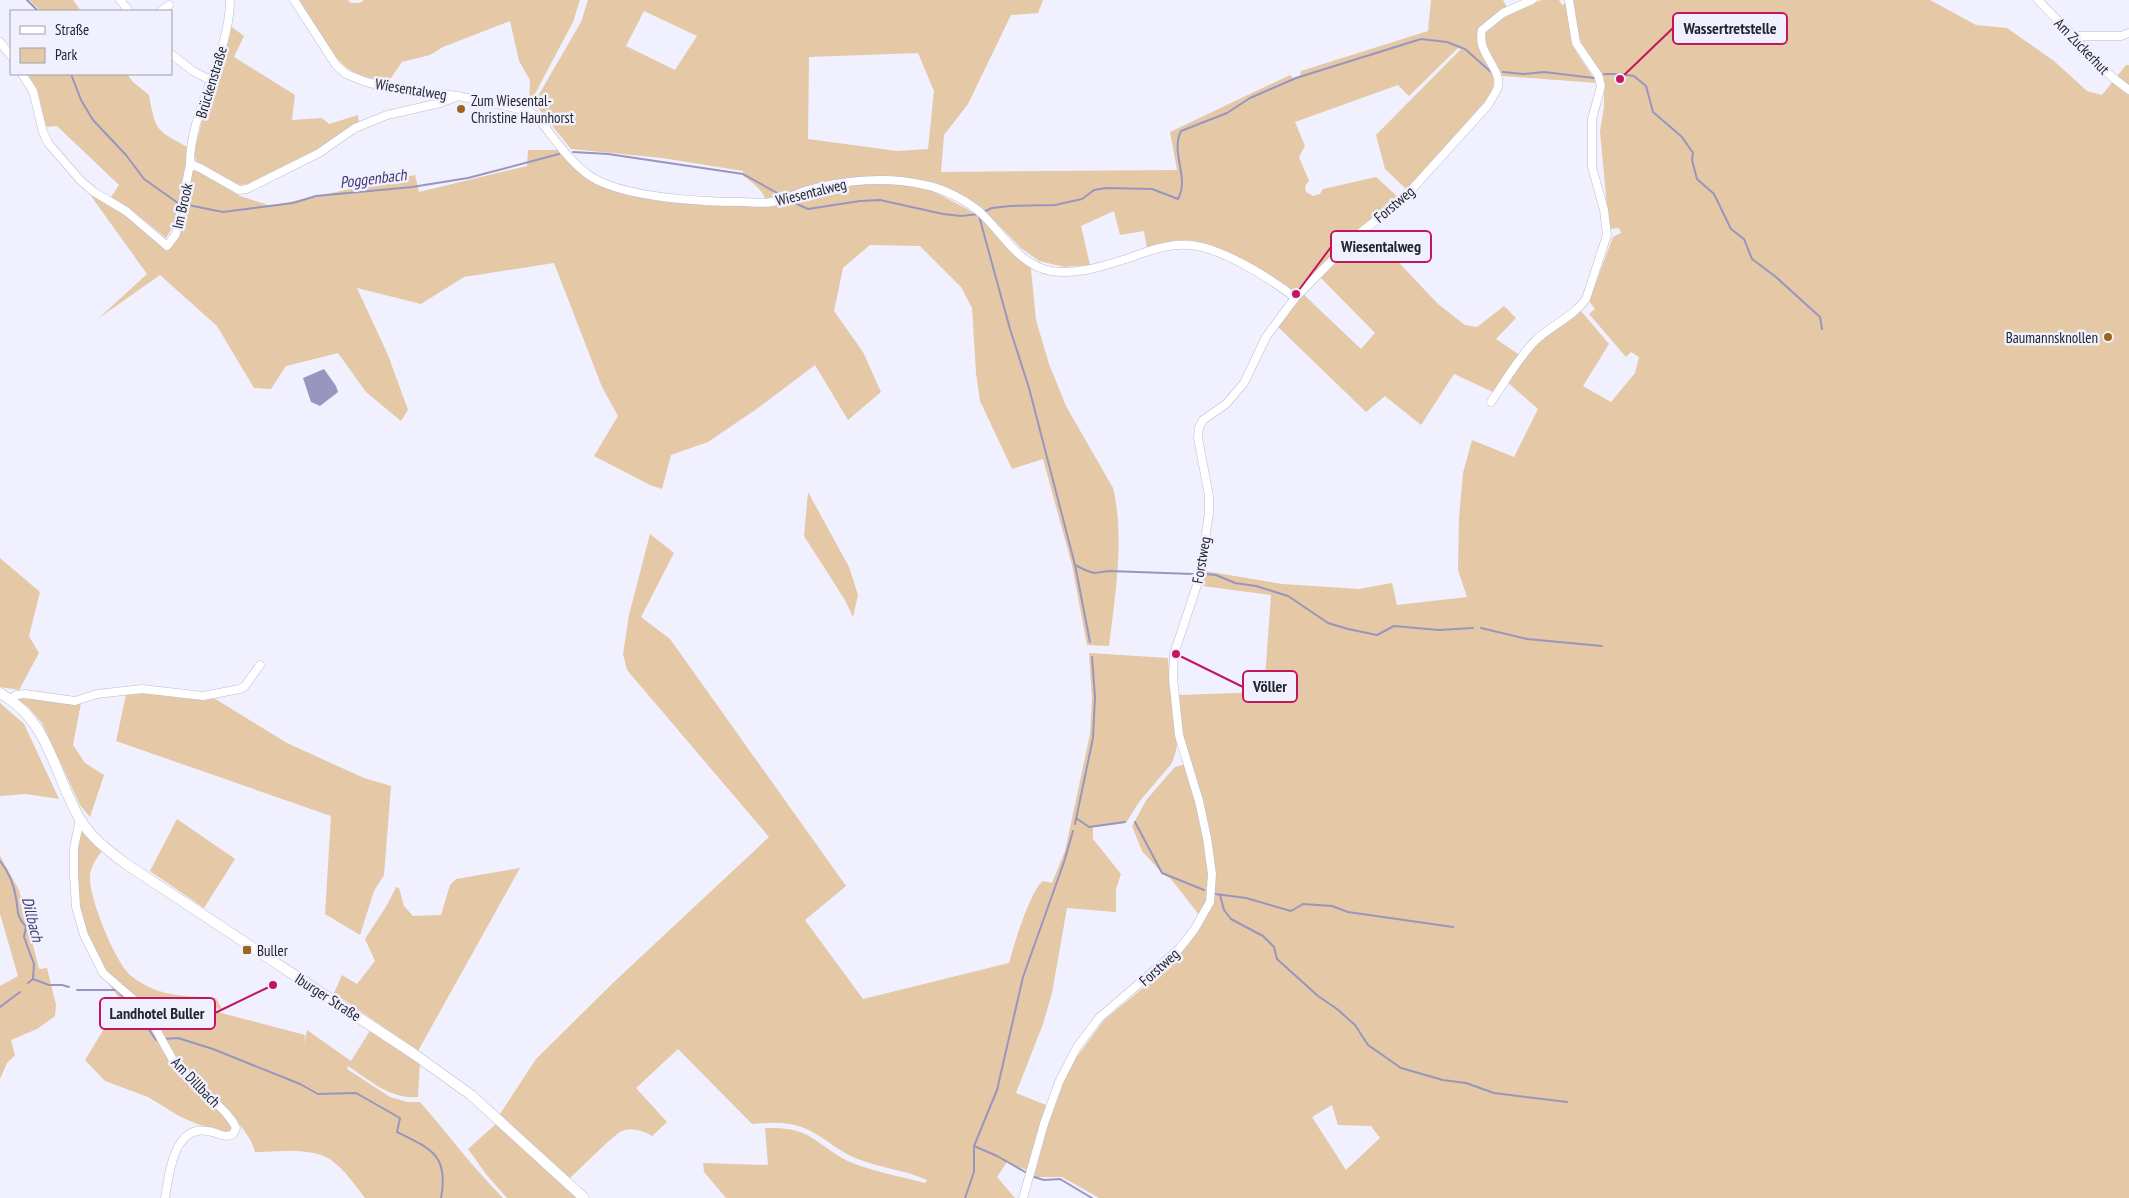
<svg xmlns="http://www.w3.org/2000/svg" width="2129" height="1198" viewBox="0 0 2129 1198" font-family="'PT Sans Narrow',sans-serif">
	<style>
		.green { fill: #e5c8a6; fill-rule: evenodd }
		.water { fill: #9896be }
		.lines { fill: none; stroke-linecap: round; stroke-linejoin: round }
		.stream { stroke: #9896be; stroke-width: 2 }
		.street-casing { stroke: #bbbbd3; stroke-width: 9 }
		.secondary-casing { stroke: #bbbbd3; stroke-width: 11 }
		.street { stroke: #fff; stroke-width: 8 }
		.secondary { stroke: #fff; stroke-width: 10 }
		.poi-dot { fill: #99671b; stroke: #f0f0ff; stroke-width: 2 }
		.labels { text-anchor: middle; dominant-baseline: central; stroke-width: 5; stroke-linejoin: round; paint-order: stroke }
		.street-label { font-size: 15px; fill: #25252e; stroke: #f0f0ff }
		.poi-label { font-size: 15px; fill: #25252e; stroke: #f0f0ff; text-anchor: start }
		.water-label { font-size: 16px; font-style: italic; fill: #403a6f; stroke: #f0f0ff }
		.leader { fill: none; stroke: #c2185b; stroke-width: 2 }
		.callout-dot { fill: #c2185b; stroke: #f0f0ff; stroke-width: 2 }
		.callout { fill: #f0f0ff; stroke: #c2185b; stroke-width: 2 }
		.callout-label { font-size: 16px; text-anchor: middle; font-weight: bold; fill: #25252e }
	</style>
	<rect width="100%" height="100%" fill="#f0f0ff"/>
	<!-- green -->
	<g class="green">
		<polygon points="29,0 73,0 81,11 36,11 39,9"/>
		<path d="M299 0H348L351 3H360L364 0H580L573 22 529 105 530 80 519 61 510 21 443 47 430 55 402 62 388 82C375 79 362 77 350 70 333 60 309 18 299 0Z"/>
		<path d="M588 0H1043L1038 13 1011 15 968 104 944 135 941 172 1177 170 1170 132 1290 75 1293 78 1300 76 1301 71 1428 31 1431 0H1503L1508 9 1480 29 1494 79 1493 92 1420 177 1407 190 1385 169 1376 135 1461 49 1458 48 1409 96 1398 85 1295 122 1305 146 1299 157 1309 181 1305 186 1306 192 1313 196 1320 194 1323 189 1376 177 1399 198 1354 235 1295 292C1271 274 1214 240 1184 240 1171 240 1159 244 1147 248L1144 231 1120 235 1114 211 1081 226 1090 265 1064 267 1039 261 1021 248 980 206 934 182 931 190 967 209 983 220 1031 269 1036 320 1049 364 1066 406 1113 488C1125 537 1115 597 1109 646L1087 645 1072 565 1043 459 1012 469 980 401 976 373 972 308 961 287 920 246 870 245 843 268 834 311 863 352 881 392 848 420 815 365 758 408 708 442 671 455 662 489 650 485 594 456 618 416 602 387 554 263 464 277 421 304 357 288 388 355 408 410 401 421 366 392 338 353 286 366 271 389 254 388 217 326 160 275 99 318 147 274 91 196 92 194 124 214 167 250 178 237 193 171H198L240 196 271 206 415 175 419 192 527 166 528 150H560L575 167 648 198 709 206 767 205C765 192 754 183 743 176V171L662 158 571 149 534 103 581 22ZM644 11 697 36 675 70 626 46ZM918 53 934 91 928 149 897 151 808 139 809 57Z"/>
		<path d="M1541 0H1559L1562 5 1566 3 1571 35 1577 53 1597 83 1502 76C1496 65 1485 49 1484 37 1484 21 1528 6 1541 0Z"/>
		<path d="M1573 0H1930L1976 25 2007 28 2054 61 2087 91 2102 95 2126 65H2129V1198H1099L1062 1177H1034L1048 1124 1064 1081 1076 1058 1104 1020 1166 969 1199 930 1200 916 1171 879 1162 873 1142 851 1132 826 1147 799 1175 767 1190 763 1183 740 1179 695 1264 692 1271 595 1202 586 1205 571 1282 584 1359 589 1392 583 1397 605 1467 597 1458 570 1459 518 1463 473 1472 440 1514 457 1538 409 1507 382 1537 342 1579 311 1582 312 1609 344 1583 386 1611 402 1635 373 1639 357 1631 352 1626 357 1589 314 1595 309 1589 301 1613 237 1621 233 1619 228 1609 229 1600 131 1604 107V78L1584 51 1578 34ZM1332 1105 1338 1125 1371 1126 1380 1138 1346 1170 1312 1117Z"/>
		<polygon points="229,25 244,36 234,57 295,95 292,120 322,118 329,124 358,115 359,123 352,125 316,151 249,184 239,185 196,161 194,152 214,75"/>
		<path d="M27 74H127L133 82 149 95C156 133 156 129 189 148 187 172 180 219 166 238L129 208 111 197 119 185 57 126 45 127 37 89Z"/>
		<polygon points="1368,230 1438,304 1465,325 1477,327 1504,306 1516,318 1496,339 1521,356 1495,393 1454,374 1421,425 1385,396 1366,412 1277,326 1303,294 1361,349 1375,333 1320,277"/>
		<polygon points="808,492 849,567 858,595 853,617 845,600 804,536"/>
		<path d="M650 534 674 553 641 617 670 639 846 886 805 920 863 999 1009 963C1014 945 1030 891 1043 881L1052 883 1065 851 1090 734 1092 699 1089 653 1168 658 1173 719 1177 746 1175 754 1172 763 1139 802 1126 823 1093 827V839L1121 874 1116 889V912L1067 908 1052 993 1043 1024 1016 1093 1046 1105 1040 1123 1029 1171 1007 1162 997 1177 1015 1198H726L704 1172 703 1163 768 1165 765 1128C779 1128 794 1128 807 1135 822 1143 834 1155 850 1162 874 1172 900 1176 925 1183L927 1180C905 1170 881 1168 858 1159 836 1151 820 1132 798 1126 783 1121 766 1123 752 1124L678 1049 636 1088 667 1122 652 1136C643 1131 633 1127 622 1131 613 1135 579 1170 569 1179L500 1114 536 1059 615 981 769 837 627 670 623 654 629 615Z"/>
		<polygon points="0,558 40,592 29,636 39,653 19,690 0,687"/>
		<polygon points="143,693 204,700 212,697 287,743 364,778 391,786 384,875 374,891 360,935 325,914 331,816 116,741 126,695"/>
		<polygon points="20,697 81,703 73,745 85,763 104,775 90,817 80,805 42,723 29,708 17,699"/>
		<polygon points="0,703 24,724 59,799 26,794 0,796"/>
		<polygon points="177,819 235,859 204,908 150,871"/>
		<path d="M84 832 102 851C96 859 91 866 90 875 88 896 114 959 129 974 133 978 140 982 145 985 166 997 192 996 216 998L222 1009 165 1004 214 1011 305 1035 304 1044 307 1030 351 1061 371 1029 420 1062 418 1097C389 1099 371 1081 348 1066L347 1069 390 1097 407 1102H420C448 1134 473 1168 503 1198H365C355 1185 345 1170 331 1160 314 1147 275 1152 255 1152 250 1123 193 1083 174 1059 165 1048 158 1035 150 1023L163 1052 224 1116 232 1129 228 1133 197 1124 179 1116 148 1097 105 1081 85 1060 107 1024 132 1016 106 980V971L88 935 79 907 76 875 77 849 80 833Z"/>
		<polygon points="0,856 19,890 39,969 47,968 56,1005 55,1016 37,1029 11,1040 15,1055 7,1063 0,1079 0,986 18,976 0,914"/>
		<polygon points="520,868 418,1051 334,993 342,975 357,984 375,961 365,939 387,905 396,887 399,888 404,906 413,916 441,915 450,885 456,879"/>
		<polygon points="497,1123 577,1198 507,1198 486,1174 468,1149"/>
	</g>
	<!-- water -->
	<polygon class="water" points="324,369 336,386 338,392 320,406 311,402 303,378"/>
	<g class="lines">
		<!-- stream -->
		<g class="stream">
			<polyline points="27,0 38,11"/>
			<polyline points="1503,72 1523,74 1544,72 1594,78"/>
			<polyline points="71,74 81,100 93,120 126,155 144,179 178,203"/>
			<polyline points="1604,74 1620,74 1634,76 1646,86 1653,112 1682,137 1693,153 1692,160 1697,179 1714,194 1731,229 1744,239 1752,259 1776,277 1820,317 1822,329"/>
			<polyline points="573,152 608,154 743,174 779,194"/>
			<polyline points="795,203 808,209 860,201 880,200 943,214 961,216 979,214"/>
			<polyline points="188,205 223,212 293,203 316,196 412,187 468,178 559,154"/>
			<path d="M983 212 992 208 1010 206 1055 205 1082 199 1094 190 1106 188 1152 189 1178 199C1190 177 1170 153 1181 131L1227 113 1250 98 1296 78 1421 39 1447 42 1465 49 1491 72"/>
			<polyline points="979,216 1010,329 1029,388 1075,565 1090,642"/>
			<polyline points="1075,565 1085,570 1094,573 1109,571 1193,574"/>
			<polyline points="1206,574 1216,575 1235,583 1256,586 1288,596 1328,623 1348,629 1377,635 1394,626 1439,630 1473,628"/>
			<polyline points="1481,628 1527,639 1602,646"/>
			<polyline points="1076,818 1089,827 1125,822"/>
			<polyline points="1135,822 1162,873 1204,890"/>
			<polyline points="1075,824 1093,738 1095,697 1092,657"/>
			<path d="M0 861C8 871 14 885 16 898 19 913 15 913 26 927L24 937 34 964 33 979 28 983"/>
			<polyline points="1215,894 1246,898 1291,911 1303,904 1332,906 1348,912 1453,927"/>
			<polyline points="1220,895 1224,910 1231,919 1263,936 1274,947 1277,959 1318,996 1337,1009 1355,1025 1368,1045 1401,1068 1443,1080 1466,1083 1494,1093 1567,1102"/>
			<polyline points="33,979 49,985 62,985 69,987"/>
			<polyline points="77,990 117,990 137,1012 156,1040"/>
			<polyline points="0,1007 20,992"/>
			<path d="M164 1039 178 1038 213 1049 300 1084 318 1094 356 1093 400 1118 397 1132C432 1149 449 1156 441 1198"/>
			<polyline points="1027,1173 997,1156 974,1146 997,1090 1023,977 1064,862 1073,831"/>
			<polyline points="1034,1177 1044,1180 1060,1179 1092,1198"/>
			<polyline points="965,1198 974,1172 974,1147"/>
		</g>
		<defs>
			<g id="street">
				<polyline points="120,0 129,11"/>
				<path d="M294 0 336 65 346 74 366 82 391 88 458 96 529 111 537 117C553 136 569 162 590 176 623 198 703 202 743 202 752 202 763 204 772 202 784 200 796 194 808 190 844 180 888 176 925 185 945 189 970 202 984 216 1004 236 1021 266 1051 271 1079 275 1103 266 1129 258 1148 251 1169 243 1190 245 1220 247 1272 279 1295 298"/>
				<polyline points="2038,0 2112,77 2129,90"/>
				<polyline points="161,11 169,5"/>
				<polyline points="2074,36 2121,36 2129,33"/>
				<polyline points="0,42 11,56"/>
				<polyline points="171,54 193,71 210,80"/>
				<polyline points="22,74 33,91 43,132 48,143 81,181 94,192 126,211 167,246 176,234 190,164 200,168 239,190 247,189 319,153 355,128 387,115 440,103 456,97"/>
				<path d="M190 164C190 110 230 55 230 0"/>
				<path d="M1491 402C1505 382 1518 358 1536 340 1552 325 1573 317 1586 299L1607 235 1604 210 1592 167V119L1601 86 1598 75 1576 43 1569 0"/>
				<polyline points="11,699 16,695 25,694 75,701 97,694 142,689 203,696 240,689 245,686 260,665"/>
				<path d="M80 819 74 848V875L76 907 84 935 103 973 133 999 153 1024 173 1060 226 1113 233 1122 236 1128 233 1134C225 1139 217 1132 208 1131 173 1125 169 1175 165 1198"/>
				<path d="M1023 1198 1044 1124 1059 1082 1077 1047 1099 1018 1179 949 1194 930 1210 902 1212 874 1207 838 1199 801 1179 735 1173 678 1174 654 1199 579 1209 513V496L1198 438 1199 428 1203 420 1226 404 1244 383 1266 337 1295 298 1355 237 1404 198 1488 105C1491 99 1496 93 1498 87 1502 68 1476 53 1482 30L1503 13 1532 0"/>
			</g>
			<path id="secondary" d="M0 693C50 721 53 773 80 819 91 838 109 851 126 864L414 1054 471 1095 584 1198"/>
		</defs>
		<!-- street casing -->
		<use href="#street" class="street-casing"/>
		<!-- secondary casing -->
		<use href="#secondary" class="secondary-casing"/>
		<!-- street -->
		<use href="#street" class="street"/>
		<!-- secondary -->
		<use href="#secondary" class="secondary"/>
	</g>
	<!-- markers -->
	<g class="poi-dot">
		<circle cx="461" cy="109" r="5"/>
		<circle cx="2108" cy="337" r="5"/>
		<rect x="242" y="945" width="10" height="10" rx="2.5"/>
	</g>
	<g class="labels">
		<!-- street labels -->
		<g class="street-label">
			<text transform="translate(2082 46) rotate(46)">Am Zuckerhut</text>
			<text transform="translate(211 82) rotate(-73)">Brückenstraße</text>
			<text transform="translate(411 89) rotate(9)">Wiesentalweg</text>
			<text transform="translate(811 192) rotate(-14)">Wiesentalweg</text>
			<text transform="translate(1394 204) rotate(-40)">Forstweg</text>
			<text transform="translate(182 206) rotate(-77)">Im Brook</text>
			<text transform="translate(1201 560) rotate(-80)">Forstweg</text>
			<text transform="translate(1159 967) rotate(-42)">Forstweg</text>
			<text transform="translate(328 997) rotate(33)">Iburger Straße</text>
			<text transform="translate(196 1082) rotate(46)">Am Dillbach</text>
		</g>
		<!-- poi labels -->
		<g class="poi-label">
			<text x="471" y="100">Zum Wiesental-<tspan x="471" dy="17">Christine Haunhorst</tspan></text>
			<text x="2098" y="337" text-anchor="end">Baumannsknollen</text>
			<text x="257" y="950">Buller</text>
		</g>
		<!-- water labels -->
		<g class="water-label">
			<text transform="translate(373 178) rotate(-7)">Poggenbach</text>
			<text transform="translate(33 919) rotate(76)">Dillbach</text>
		</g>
	</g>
	<!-- callouts -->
	<path class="leader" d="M1620 79L1673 28M1296 294L1331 247M1176 654L1243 687M273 985L215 1013"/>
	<g class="callout-dot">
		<circle cx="1620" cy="79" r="5"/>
		<circle cx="1296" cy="294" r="5"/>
		<circle cx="1176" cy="654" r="5"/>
		<circle cx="273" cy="985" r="5"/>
	</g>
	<g class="callout">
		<rect x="1673" y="13" width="114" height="31" rx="5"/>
		<rect x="1331" y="231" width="100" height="31" rx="5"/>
		<rect x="1243" y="671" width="54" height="31" rx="5"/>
		<rect x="100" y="998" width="115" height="31" rx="5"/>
	</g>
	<g class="callout-label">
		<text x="1730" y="34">Wassertretstelle</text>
		<text x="1381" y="252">Wiesentalweg</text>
		<text x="1270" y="692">Völler</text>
		<text x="157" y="1019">Landhotel Buller</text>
	</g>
	<!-- legend -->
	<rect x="10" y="10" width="162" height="65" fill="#f0f0ff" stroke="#9f9fab"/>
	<rect x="20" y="26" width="25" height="8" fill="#ffffff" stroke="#9f9fab"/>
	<text x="55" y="35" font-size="15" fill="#25252e">Straße</text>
	<rect x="20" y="48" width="25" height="15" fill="#e5c8a6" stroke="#9f9fab"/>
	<text x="55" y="60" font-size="15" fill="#25252e">Park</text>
</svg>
